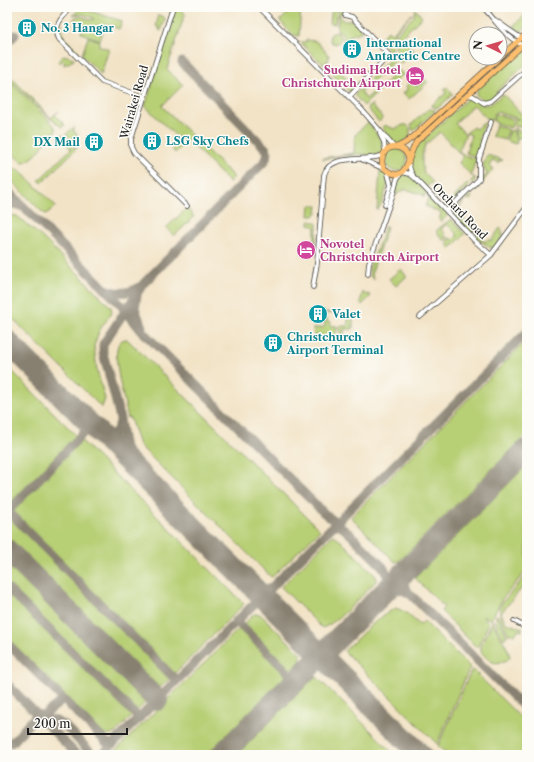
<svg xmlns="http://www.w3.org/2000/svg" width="534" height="762" viewBox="0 0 534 762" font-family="'Libre Caslon Text',serif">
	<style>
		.green { fill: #b7cf74; stroke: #6a7648 }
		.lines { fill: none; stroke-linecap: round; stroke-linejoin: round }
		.taxiway { stroke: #878071; stroke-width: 9 }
		.runway { stroke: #878071; stroke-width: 22 }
		.minor-casing { stroke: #3c3a36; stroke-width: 5.5 }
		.major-casing { stroke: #3c3a36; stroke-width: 6 }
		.minor { stroke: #fff; stroke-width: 4 }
		.major { stroke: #fbbe6e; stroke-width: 5 }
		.labels { text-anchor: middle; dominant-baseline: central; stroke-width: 3; stroke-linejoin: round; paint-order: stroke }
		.culture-label { font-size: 11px; font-weight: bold; fill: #0d838f; stroke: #fdfcf7; text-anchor: start }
		.hotel-label { font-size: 11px; font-weight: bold; fill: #b23c85; stroke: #fdfcf7; text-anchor: end }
		.street-label { font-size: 11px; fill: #1c1c1c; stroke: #fdfcf7 }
	</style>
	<rect width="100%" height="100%" fill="#fdfcf7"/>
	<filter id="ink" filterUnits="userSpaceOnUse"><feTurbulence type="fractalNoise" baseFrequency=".025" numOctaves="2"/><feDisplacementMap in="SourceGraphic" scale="8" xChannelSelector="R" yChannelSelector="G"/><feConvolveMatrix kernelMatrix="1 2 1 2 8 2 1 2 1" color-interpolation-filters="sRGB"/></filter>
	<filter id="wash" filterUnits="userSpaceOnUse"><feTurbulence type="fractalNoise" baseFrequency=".012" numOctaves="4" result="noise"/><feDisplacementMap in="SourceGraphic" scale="16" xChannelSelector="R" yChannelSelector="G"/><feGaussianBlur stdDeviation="0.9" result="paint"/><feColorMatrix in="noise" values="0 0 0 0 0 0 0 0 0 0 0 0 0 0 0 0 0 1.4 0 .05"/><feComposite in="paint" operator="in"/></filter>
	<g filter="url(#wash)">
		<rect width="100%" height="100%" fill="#f2e3c6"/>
		<!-- green -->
		<g class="green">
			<polygon points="294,7 301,7 299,36 293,35 280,21"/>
			<polygon points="332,7 337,7 335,24 330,23"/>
			<polygon points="80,8 122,21 119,29 105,24 100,40 81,33 83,26 79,25 73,19 79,16 93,20 94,18 82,14 73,15"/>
			<polygon points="342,8 343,10 340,15 341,19 345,21 351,20 360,28 361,32 349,36 350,40 344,40 342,33 337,30 339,9"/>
			<polygon points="180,9 186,15 184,17 167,69 183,85 162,106 234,177 229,182 188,140 175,153 172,149 176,144 175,143 179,139 145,106 175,11"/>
			<polygon points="415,10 416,10 422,17 401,37 418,56 416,58 413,55 409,59 407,57 401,63 397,59 361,92 366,99 385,82 386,83 364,106 355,96 355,94 398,51 395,47 397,33 414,16"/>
			<polygon points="413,13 395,32 391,52 379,39 388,31 391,34"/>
			<polygon points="527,13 527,26 522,31 519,31 513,26"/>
			<polygon points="158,15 164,17 165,19 161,31 159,30 159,27 156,26 158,19 157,19"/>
			<path d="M61 24H62C58 36 71 44 79 52L77 54 60 36 59 31Z"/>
			<circle cx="335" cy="38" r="5.5"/>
			<polygon points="88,37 100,41 99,46 109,49 101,74 82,55"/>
			<polygon points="306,40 316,41 326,52 329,56 328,63 326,61 323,64 319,60 318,60 300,42 306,42"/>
			<path d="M523 49 527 50V65L526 64 497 91C493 103 484 103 476 95L477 90Z"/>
			<polygon points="64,55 74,58 74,60 64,65 64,63 65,61 63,60 60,63 58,61"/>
			<polygon points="334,65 354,86 354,88 350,92 333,75"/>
			<polygon points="399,70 405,76 402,75 391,85 387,81"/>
			<polygon points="8,74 51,118 59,111 55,115 65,125 62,127 51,119 11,81 7,76"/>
			<polygon points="409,77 417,86 420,84 421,85 425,79 428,82 409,99 402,92 406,92 407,87 406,86 409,83 407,80"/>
			<path d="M7 79 53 124 56 129V131C45 137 37 163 21 162L7 148Z"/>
			<polygon points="447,88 453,94 438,108 431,106 446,93 444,90"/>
			<path d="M503 94 527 120V138L524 140 520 137 517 139 514 127 515 128V129L522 132 523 128 513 125 515 119H519L497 112 495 113 492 120 486 118 474 105 455 123 465 134 473 127 476 129 482 123H485L479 139 482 142 477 157 466 153 471 135 466 133 459 151 461 154 476 159 471 175 476 179 472 184 470 182 474 178 459 163 463 157 440 132 425 145 422 155V164L424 173 433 182 426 187C422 183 418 179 414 175 408 166 413 151 419 144L468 98 470 97C475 98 475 100 479 103 489 109 496 99 503 94Z"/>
			<polygon points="373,104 372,106 383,118 379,122 367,108"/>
			<polygon points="428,109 436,110 413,131 411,125"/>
			<polygon points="496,114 513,119 511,128 496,123 496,122 493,121"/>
			<path d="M368 122 381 140 383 144V151C376 159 367 154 358 154 354 155 349 156 345 156L353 154 323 159V158L354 153 355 135Z"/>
			<path d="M384 125 395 129 403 125H407L410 128V136C405 141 401 144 394 144L388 137 382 127Z"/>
			<polygon points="496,125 509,130 504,140 492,136"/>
			<polygon points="74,127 74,132 78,135 73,140 79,146 77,148 66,134"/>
			<polygon points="513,130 517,142 516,144 506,141 506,140 510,131"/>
			<polygon points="62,135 64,136 76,149 42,183 39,180 71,149 59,136"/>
			<circle cx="396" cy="160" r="11"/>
			<polygon points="487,155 503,160 502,161 500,160 498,163 493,160 489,166 493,169 475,192 474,189 487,174 483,166"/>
			<path d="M379 168C391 175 388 185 384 196 382 201 381 207 377 210L380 171Z"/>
			<polygon points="18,169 56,206 46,214 42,212 7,176 8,171"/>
			<path d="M405 174 410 176 426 192 425 196 424 197V195L405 189 404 191 401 190 398 194H395C397 187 397 177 405 174Z"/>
			<polygon points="467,184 469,186 448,206 444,205 433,194 434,191 447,204"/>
			<polygon points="470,195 472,197 470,200 466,198 458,210 462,214 461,216 474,230 471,233 452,213 454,210"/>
			<polygon points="429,196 448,215 441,222 439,220 441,213 425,206"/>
			<polygon points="310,205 318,206 317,212 314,216 309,216"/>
			<polygon points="185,210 189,210 194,217 174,236 166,228"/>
			<polygon points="7,215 17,216 44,239 111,307 112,312 99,331 94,346 97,370 105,399 102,407 101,407 7,313"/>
			<polygon points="451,219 465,234 455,244 454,243 454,245 450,248 447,245 449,243 447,241 449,238 453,240 457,236 457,234 447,224 441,229 445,234 444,235 446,237 448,237 444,241 436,232 438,229"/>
			<polygon points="309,221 315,222 317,224 316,246 314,246 315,227 309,224"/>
			<path d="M385 226 387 227 372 272V275L374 280 370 276C368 270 370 263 374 258Z"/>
			<polygon points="500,228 503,231 501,234 504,235 494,248 491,248 476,238 478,234 485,242 488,239 491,241"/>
			<polygon points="401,269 406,276 406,277 396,286 389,279"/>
			<polygon points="363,292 366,295 368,294 371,296 362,305 360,302"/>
			<polygon points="323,312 333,313 325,313 325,318 327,318 327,321 331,322 330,325 332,326 337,326 336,336 314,336 313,328 322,328 325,326"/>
			<polygon points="348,318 353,319 353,329 344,329 344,335 339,335 341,330 339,330 339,326 348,326"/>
			<path d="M127 339 320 530 272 577H271L139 445 130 418H128C125 402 111 357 119 343 121 340 124 339 127 339Z"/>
			<polygon points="527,340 527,434 399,561 395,562 351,517"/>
			<path d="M7 366 244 604 115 733C109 735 103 737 98 733L7 640Z"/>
			<polygon points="527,465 527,570 502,599 491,620 484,616 483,617 489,623 479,645 476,647 441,611 444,607 415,578"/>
			<path d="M334 535 343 543 376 576V581C364 593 337 624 322 628L281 587 331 537Z"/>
			<path d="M527 574V582L501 613 506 623 522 628V631L518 630 514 636 512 633 509 635C504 624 497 616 501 604Z"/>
			<path d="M396 608 405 612 420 625 424 621 470 667 437 744 344 651C360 636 376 618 396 608Z"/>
			<polygon points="254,614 260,614 300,653 301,657 300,663 207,755 111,755"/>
			<polygon points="496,615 498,616 507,636 504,639 497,628"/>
			<path d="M493 620C496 634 508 644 510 657 507 661 505 661 501 662 491 665 487 658 481 652V647Z"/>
			<polygon points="472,669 527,724 527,755 448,755 438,746"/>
			<polygon points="316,676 395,755 237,755"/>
		</g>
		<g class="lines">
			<!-- taxiway -->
			<g class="taxiway">
				<polyline points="7,43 15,35"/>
				<path d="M7 190 119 303 140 329 324 513 348 532 383 567C390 577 389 586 382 594"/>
				<polyline points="7,205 16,204 23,207"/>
				<path d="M107 290C119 294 130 294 141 286"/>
				<polyline points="137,295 135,308 142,327"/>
				<path d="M68 402C71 406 71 410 74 413 81 422 98 441 110 436 116 433 119 428 120 421"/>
				<path d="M132 466C124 452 123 435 120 419 115 397 109 375 103 353V344L144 283 265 161 268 153 266 149 182 62"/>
				<polyline points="7,510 176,680"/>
				<polyline points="8,511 91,425"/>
				<path d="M406 570C401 580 403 586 410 594"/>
				<polyline points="253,587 264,591 271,588 527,332"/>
				<polyline points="7,588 139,718"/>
				<path d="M383 594C392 587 402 588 411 595L527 710"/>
				<polyline points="236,621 296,680"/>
				<polyline points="7,643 107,743 113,744"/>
				<polyline points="7,684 77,755"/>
				<polyline points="40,718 63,700"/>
				<polyline points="41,718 56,721 64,725 93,755"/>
				<polyline points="8,741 11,743 14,741 37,714"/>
				<polyline points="102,755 255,603 262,601 269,602 267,594 271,588"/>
			</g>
			<!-- runway -->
			<g class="runway">
				<polyline points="7,341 421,755"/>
				<polyline points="7,550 157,700"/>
				<polyline points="221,755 527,450"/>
			</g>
		</g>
	</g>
	<g filter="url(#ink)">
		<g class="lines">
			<defs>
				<g id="minor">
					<path d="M72 7C63 16 52 26 59 39L102 82 144 97"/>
					<polyline points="173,7 131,139 131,147 134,153 187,206"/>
					<polyline points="259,7 362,110 394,147"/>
					<path d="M483 7C498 23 505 38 527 47"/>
					<polyline points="345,15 352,17 389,55 349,97"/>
					<polyline points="495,20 522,39"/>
					<polyline points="467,95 473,96 484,103 491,101 527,69"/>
					<polyline points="380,134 384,142 385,152"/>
					<polyline points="363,160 385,169"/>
					<polyline points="408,163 411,172 413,175"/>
					<polyline points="402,172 410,174 416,179 475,241 491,255"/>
					<polyline points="385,205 391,185 387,170"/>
					<polyline points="447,211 479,179 479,159 491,122"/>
					<polyline points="368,274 369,263 394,191 397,179 401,173"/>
					<path d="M313 287 317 263 324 175C330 152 366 163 383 155"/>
					<polyline points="420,317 491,255 527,207"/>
					<polyline points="514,621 527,628"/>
				</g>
				<g id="major">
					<polyline points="500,57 527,33"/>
					<polyline points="397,147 405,143 413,137 499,58"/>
					<path d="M409 161C408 153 404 148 396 147 388 147 382 152 382 161 382 165 384 169 388 171 408 185 409 150 417 141L527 41"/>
				</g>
			</defs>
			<!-- minor casing -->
			<use href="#minor" class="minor-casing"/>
			<!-- major casing -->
			<use href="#major" class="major-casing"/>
			<!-- minor -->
			<use href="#minor" class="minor"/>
			<!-- major -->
			<use href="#major" class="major"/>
		</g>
	</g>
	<!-- icons -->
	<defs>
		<symbol id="building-disc" viewBox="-11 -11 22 22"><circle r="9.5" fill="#0f9aa8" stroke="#fdfcf7"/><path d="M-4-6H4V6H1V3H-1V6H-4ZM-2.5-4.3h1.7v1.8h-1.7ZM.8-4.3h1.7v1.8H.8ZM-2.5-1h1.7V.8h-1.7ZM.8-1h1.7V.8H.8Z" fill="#fff"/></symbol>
		<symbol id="hotel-disc" viewBox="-11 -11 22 22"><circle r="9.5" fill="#d1479c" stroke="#fdfcf7"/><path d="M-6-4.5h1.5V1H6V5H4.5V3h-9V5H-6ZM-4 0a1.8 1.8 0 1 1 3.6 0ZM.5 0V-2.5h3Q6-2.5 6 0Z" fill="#fff"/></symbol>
	</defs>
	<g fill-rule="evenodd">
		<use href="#building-disc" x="16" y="17" width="22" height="22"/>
		<use href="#building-disc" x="341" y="38" width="22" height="22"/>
		<use href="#hotel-disc" x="404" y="65" width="22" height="22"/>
		<use href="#building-disc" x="141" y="130" width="22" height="22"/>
		<use href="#building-disc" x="83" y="131" width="22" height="22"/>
		<use href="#hotel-disc" x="295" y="239" width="22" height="22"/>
		<use href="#building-disc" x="307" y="303" width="22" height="22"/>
		<use href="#building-disc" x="262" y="332" width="22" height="22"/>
	</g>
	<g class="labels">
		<!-- culture labels -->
		<g class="culture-label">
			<text x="41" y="28">No. 3 Hangar</text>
			<text x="366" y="43">International<tspan x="366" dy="13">Antarctic Centre</tspan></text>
			<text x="166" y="141">LSG Sky Chefs</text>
			<text x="80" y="142" text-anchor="end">DX Mail</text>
			<text x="332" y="314">Valet</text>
			<text x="287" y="337">Christchurch<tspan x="287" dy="13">Airport Terminal</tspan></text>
		</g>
		<!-- hotel labels -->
		<g class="hotel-label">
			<text x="401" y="70">Sudima Hotel<tspan x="401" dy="13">Christchurch Airport</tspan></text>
			<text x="320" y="244" text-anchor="start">Novotel<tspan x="320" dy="13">Christchurch Airport</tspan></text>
		</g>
		<!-- street labels -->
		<g class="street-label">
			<text transform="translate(134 102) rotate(-74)">Wairakei Road</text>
			<text transform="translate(460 211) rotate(46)">Orchard Road</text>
		</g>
	</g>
	<!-- margin -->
	<rect width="534" height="762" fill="none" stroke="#fdfcf7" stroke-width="24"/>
	<!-- north arrow -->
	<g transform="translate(488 46) rotate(275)"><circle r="19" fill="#fdfcf7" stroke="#a3a29f"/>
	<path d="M0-3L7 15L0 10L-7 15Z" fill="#d1495b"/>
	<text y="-6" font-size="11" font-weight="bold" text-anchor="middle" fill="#1c1c1c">N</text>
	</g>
	<!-- scale -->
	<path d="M28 728v6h99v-6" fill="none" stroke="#1c1c1c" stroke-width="2"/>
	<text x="34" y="728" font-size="12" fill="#1c1c1c" stroke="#fdfcf7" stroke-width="3" paint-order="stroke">200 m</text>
</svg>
